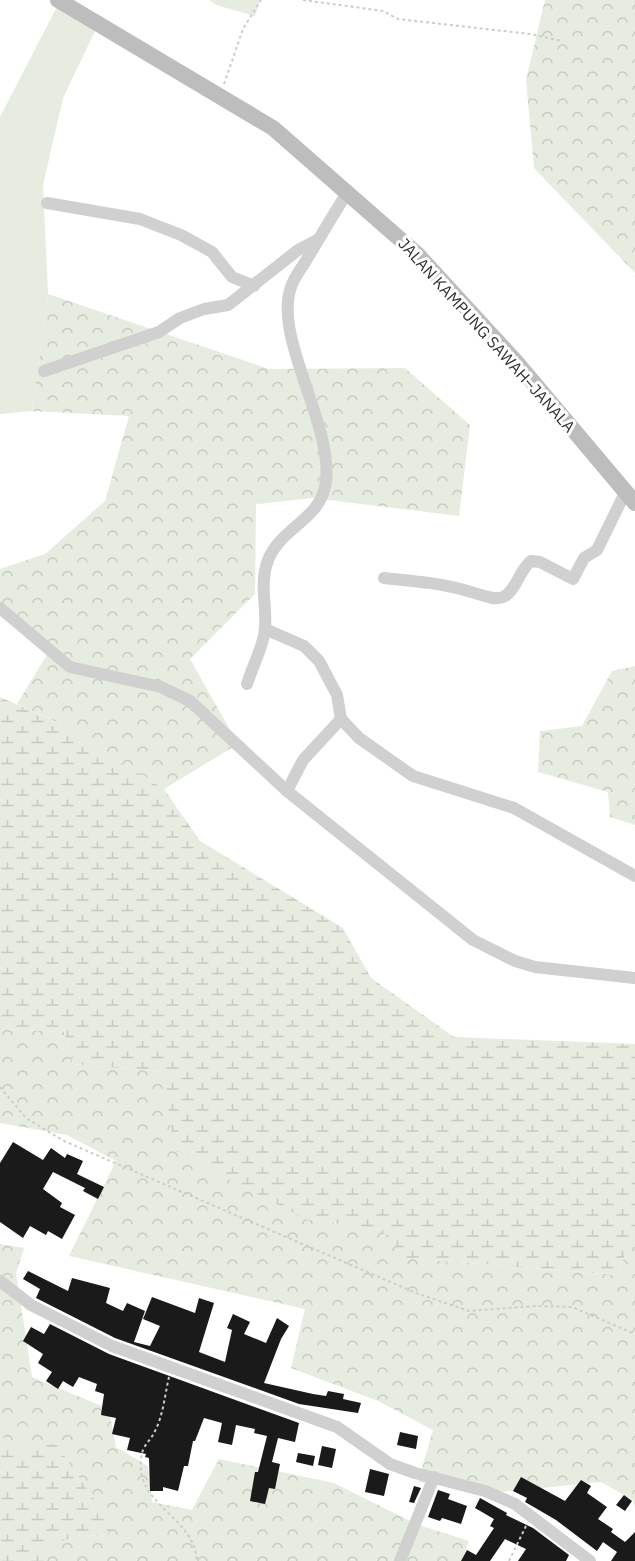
<svg xmlns="http://www.w3.org/2000/svg" width="635" height="1561" viewBox="0 0 635 1561" font-family="'IBM Plex Sans',sans-serif">
	<style>
		.green { fill: #e6ecdf }
		.forest { fill: url(#forest-crowns) }
		.wetland { fill: url(#wetland-marsh) }
		.building { fill: #1a1a1a }
		.lines { fill: none; stroke-linecap: round; stroke-linejoin: round }
		.path { stroke: #cdcdcd; stroke-width: 2; stroke-dasharray: 3 3; stroke-linecap: butt }
		.street { stroke: #d0d0d0; stroke-width: 12 }
		.secondary { stroke: #bdbdbd; stroke-width: 16 }
		.labels { text-anchor: middle; dominant-baseline: central; stroke-width: 6; stroke-linejoin: round; paint-order: stroke }
		.street-label { font-size: 16px; fill: #333; stroke: #fff }
	</style>
	<defs>
		<pattern id="forest-crowns" width="20" height="18" patternUnits="userSpaceOnUse" patternTransform="scale(1.5)"><rect width="20" height="18" fill="#e6ecdf"/><path d="M2 6a3 3 0 1 1 6 0M12 15a3 3 0 1 1 6 0" fill="none" stroke="#c6cbc0"/></pattern>
		<pattern id="wetland-marsh" width="20" height="14" patternUnits="userSpaceOnUse" patternTransform="scale(1.5)"><rect width="20" height="14" fill="#e6ecdf"/><path d="M1 5h8M5 5V1M11 12h8M15 12V8" fill="none" stroke="#c6cbc0"/></pattern>
	</defs>
	<rect width="100%" height="100%" fill="#fff"/>
	<!-- green -->
	<g class="green">
		<polygon points="209,0 260,0 255,16 216,5"/>
		<polygon points="59,3 97,27 63,98 43,185 48,294 32,411 0,414 0,117"/>
	</g>
	<!-- forest -->
	<g class="forest">
		<polygon points="545,0 635,0 635,273 534,168 526,80"/>
		<polygon points="48,294 269,369 405,368 470,425 459,516 313,498 256,504 255,594 190,659 238,744 164,789 59,723 17,704 48,653 0,616 0,569 45,554 105,501 129,416 32,411"/>
		<polygon points="635,666 635,825 610,817 608,792 538,772 540,731 582,726 612,671"/>
		<polygon points="0,1029 64,1032 73,1064 163,1072 305,1219 382,1230 406,1258 618,1275 628,1246 635,1245 635,1508 633,1500 601,1482 491,1493 418,1482 433,1430 378,1401 291,1368 305,1309 69,1256 116,1161 67,1135 0,1123"/>
		<polygon points="0,1244 24,1248 16,1273 32,1377 109,1409 116,1447 148,1466 152,1502 192,1510 219,1459 334,1483 416,1524 469,1541 462,1561 46,1561 46,1546 81,1535 107,1536 0,1435"/>
	</g>
	<!-- wetland -->
	<g class="wetland">
		<polygon points="0,697 59,723 164,789 200,841 343,928 371,978 454,1037 635,1044 635,1245 628,1246 618,1275 406,1258 381,1230 305,1219 174,1150 163,1072 73,1064 64,1032 0,1029"/>
		<polygon points="0,1435 16,1448 56,1444 112,1525 107,1536 81,1535 46,1546 46,1561 0,1561"/>
	</g>
	<!-- building -->
	<g class="building">
		<polygon points="13,1142 43,1160 51,1148 65,1158 67,1154 83,1161 77,1174 104,1187 98,1199 83,1191 85,1188 53,1172 43,1189 62,1203 60,1207 75,1215 62,1239 48,1231 46,1235 30,1226 23,1238 0,1222 0,1163"/>
		<polygon points="28,1271 68,1291 72,1278 110,1288 106,1303 123,1311 127,1303 145,1311 134,1342 150,1346 160,1326 143,1319 152,1297 195,1313 199,1298 214,1303 199,1352 225,1362 232,1330 227,1328 233,1314 250,1322 244,1334 266,1343 277,1318 289,1326 281,1339 264,1383 313,1394 326,1396 328,1391 344,1394 343,1399 361,1403 358,1413 299,1404 115,1338 36,1298 40,1289 23,1279"/>
		<polygon points="50,1324 109,1354 299,1423 295,1442 278,1438 272,1462 280,1464 275,1489 269,1488 265,1504 250,1501 255,1472 258,1472 267,1436 254,1433 255,1429 236,1425 232,1445 218,1442 222,1423 204,1418 195,1441 193,1441 188,1466 184,1466 178,1491 163,1487 163,1491 150,1491 149,1458 145,1457 146,1454 127,1450 130,1438 112,1434 116,1418 101,1415 104,1394 95,1391 97,1384 79,1377 73,1387 63,1381 58,1389 46,1381 52,1372 38,1363 43,1354 23,1341 31,1327 44,1334"/>
		<polygon points="400,1432 418,1436 416,1449 397,1445"/>
		<polygon points="322,1446 336,1449 332,1468 318,1465"/>
		<polygon points="298,1453 315,1456 313,1466 296,1462"/>
		<polygon points="370,1469 389,1474 384,1496 365,1492"/>
		<polygon points="521,1477 565,1501 581,1480 591,1486 587,1493 607,1507 598,1519 613,1529 611,1532 625,1542 635,1532 635,1561 611,1561 617,1552 603,1542 597,1551 556,1520 532,1506 525,1502 527,1498 513,1491"/>
		<polygon points="414,1486 421,1488 414,1503 409,1502"/>
		<polygon points="438,1490 450,1494 448,1499 467,1506 461,1524 442,1518 440,1521 428,1517"/>
		<polygon points="624,1495 632,1501 625,1511 616,1505"/>
		<polygon points="480,1498 507,1513 506,1515 533,1528 569,1555 566,1561 518,1561 526,1549 505,1539 490,1561 461,1561 467,1550 476,1555 494,1528 490,1526 494,1519 475,1508"/>
	</g>
	<g class="lines">
		<!-- path -->
		<g class="path">
			<polyline points="303,0 383,11 398,19 530,34 562,41"/>
			<polyline points="224,84 243,29 261,0"/>
			<polyline points="0,1087 26,1118 64,1141 416,1293 469,1311 535,1306 572,1307 635,1334"/>
			<path d="M169 1377C165 1394 163 1416 155 1431 150 1442 142 1445 141 1459 135 1505 195 1517 197 1561"/>
			<polyline points="509,1561 526,1526"/>
		</g>
		<!-- street -->
		<g class="street">
			<polyline points="47,203 140,219 181,235 212,252 232,277 254,286"/>
			<polyline points="44,371 159,332 180,318 204,309 228,305 298,250 317,240"/>
			<path d="M384 578C414 581 442 583 471 592 480 594 494 601 503 597 516 592 519 570 531 561L540 562 573 579 584 558 597 550 626 491"/>
			<polyline points="0,608 70,667 161,687 190,701 287,791 473,940 515,961 535,967 635,978"/>
			<polyline points="265,629 304,646 319,661 337,695 341,719 359,738 413,776 514,808 635,876"/>
			<path d="M247 684C252 667 264 646 265 628 267 604 259 584 268 560 281 527 321 520 326 482 333 424 273 337 291 287 294 277 302 268 307 259 320 237 333 215 347 193"/>
			<polyline points="287,791 303,760 341,719"/>
			<polyline points="0,1281 31,1305 112,1346 337,1427 390,1464 415,1473 485,1491 515,1504 590,1561"/>
			<polyline points="400,1561 434,1477"/>
		</g>
		<!-- secondary -->
		<polyline class="secondary" points="58,0 273,128 417,254 517,363 635,503"/>
	</g>
	<g class="labels">
		<!-- street labels -->
		<g class="street-label">
			<text transform="translate(487 335) rotate(48)">JALAN KAMPUNG SAWAH–JANALA</text>
		</g>
	</g>
</svg>
